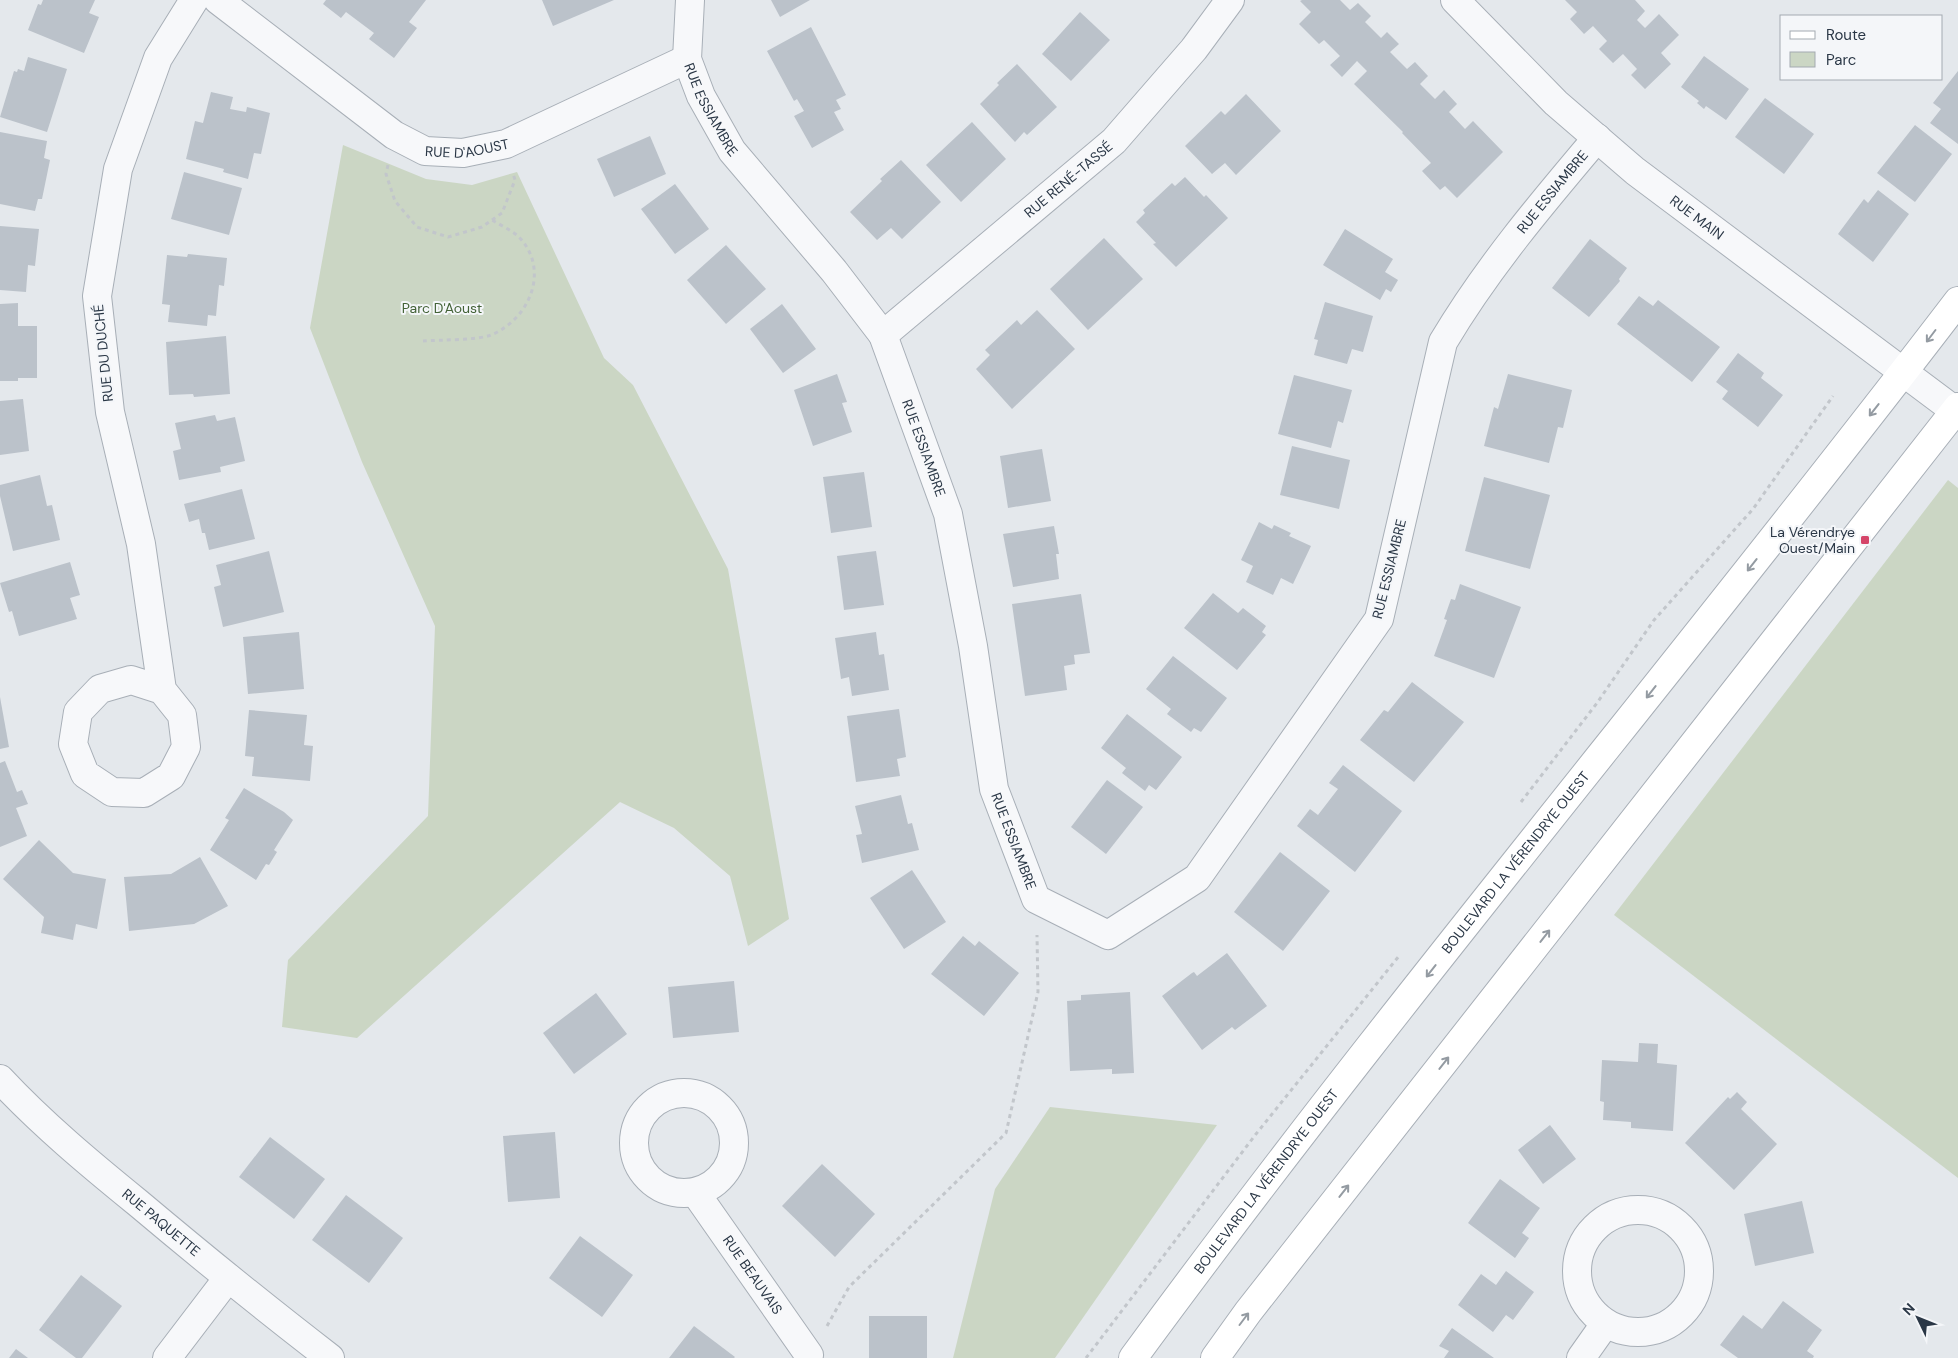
<svg xmlns="http://www.w3.org/2000/svg" width="1958" height="1358" viewBox="0 0 1958 1358" font-family="'DM Sans',sans-serif">
	<style>
		.green { fill: #cbd6c4 }
		.building { fill: #bbc2ca }
		.lines { fill: none; stroke-linecap: round; stroke-linejoin: round }
		.minor-casing { stroke: #a8afb7; stroke-width: 30 }
		.tertiary-casing { stroke: #a8afb7; stroke-width: 30 }
		.secondary-casing { stroke: #a8afb7; stroke-width: 30 }
		.path { stroke: #c2c6cb; stroke-width: 3; stroke-dasharray: 4 4; stroke-linecap: butt }
		.minor { stroke: #f7f8fa; stroke-width: 28 }
		.tertiary { stroke: #f7f8fa; stroke-width: 28 }
		.secondary { stroke: #fff; stroke-width: 28 }
		.oneway { stroke: #949ba2 }
		.poi-dot { fill: #d54569; stroke: #f4f6f9; stroke-width: 2 }
		.labels { text-anchor: middle; dominant-baseline: central; stroke-width: 4; stroke-linejoin: round; paint-order: stroke }
		.street-label { font-size: 14px; fill: #2a3746; stroke: #f4f6f9 }
		.park-label { font-size: 14px; fill: #436237; stroke: #f4f6f9 }
		.poi-label { font-size: 14px; fill: #2a3746; stroke: #f4f6f9; text-anchor: end }
	</style>
	<rect width="100%" height="100%" fill="#e4e8ec"/>
	<!-- green -->
	<g class="green">
		<polygon points="343,145 426,179 472,185 517,172 604,358 633,385 728,569 789,919 748,946 730,876 674,828 620,802 357,1038 282,1027 288,960 428,816 435,626 362,462 310,328"/>
		<polygon points="1948,480 1958,488 1958,1178 1614,915"/>
		<polygon points="1050,1107 1217,1125 1055,1358 953,1358 995,1189"/>
	</g>
	<!-- building -->
	<g class="building">
		<polygon points="43,0 95,0 89,13 99,17 84,53 28,30 38,4 41,5"/>
		<polygon points="326,0 426,0 409,22 417,28 394,58 369,39 374,33 346,12 341,18 323,4"/>
		<polygon points="542,0 614,0 553,26"/>
		<polygon points="771,0 810,0 780,17"/>
		<polygon points="1302,0 1340,0 1350,10 1358,3 1371,16 1365,22 1381,38 1387,32 1399,44 1390,52 1407,69 1415,62 1428,76 1420,84 1435,99 1444,90 1457,104 1449,112 1465,129 1473,121 1503,152 1457,198 1445,186 1440,190 1422,171 1431,163 1402,133 1403,132 1354,84 1367,71 1357,61 1342,77 1330,65 1340,56 1324,40 1319,44 1299,24 1311,12 1300,1"/>
		<polygon points="1565,0 1635,0 1645,11 1637,20 1645,28 1659,14 1679,35 1661,53 1671,64 1645,89 1631,75 1637,69 1623,54 1613,63 1599,49 1607,41 1593,26 1584,34 1570,19 1577,12"/>
		<polygon points="1080,12 1110,40 1071,81 1042,54"/>
		<polygon points="811,27 846,95 836,100 841,109 834,112 844,130 812,148 794,116 804,111 797,99 794,101 767,51"/>
		<polygon points="1704,56 1749,89 1726,120 1706,106 1704,109 1697,103 1699,101 1681,87"/>
		<polygon points="28,57 67,69 47,132 0,117 14,71 17,72 18,69 24,71"/>
		<polygon points="1017,64 1057,107 1027,135 1024,132 1015,142 980,104 999,85 997,83"/>
		<polygon points="1958,71 1958,144 1930,123 1941,109 1933,103"/>
		<polygon points="211,92 233,97 230,109 246,112 247,107 270,113 261,154 254,153 248,179 223,172 224,169 186,159 195,121 203,123"/>
		<polygon points="1246,94 1281,131 1236,175 1225,163 1212,174 1185,146 1221,111 1225,115"/>
		<polygon points="1765,98 1814,134 1784,174 1735,137"/>
		<polygon points="972,122 1006,159 961,202 926,165"/>
		<polygon points="1915,125 1952,154 1915,202 1877,173"/>
		<polygon points="0,132 47,141 44,158 50,160 42,199 38,199 35,211 0,204"/>
		<polygon points="650,136 666,174 614,197 597,159"/>
		<polygon points="901,160 941,202 902,239 891,228 877,240 850,212 882,181 880,179"/>
		<polygon points="184,172 242,188 229,235 171,219"/>
		<polygon points="1185,177 1204,197 1206,195 1228,218 1176,267 1153,244 1156,243 1136,222 1145,213 1143,210 1172,183 1175,186"/>
		<polygon points="675,184 709,229 675,254 641,209"/>
		<polygon points="1878,190 1909,214 1873,262 1838,234 1864,199 1868,203"/>
		<polygon points="0,226 39,229 35,266 28,265 26,292 0,290"/>
		<polygon points="1345,229 1393,259 1385,272 1398,280 1391,292 1386,289 1380,300 1323,265"/>
		<polygon points="1104,238 1143,279 1088,330 1050,289"/>
		<polygon points="1590,239 1627,268 1619,279 1620,281 1589,317 1552,288"/>
		<polygon points="726,245 766,289 726,324 687,280"/>
		<polygon points="188,254 227,258 224,286 219,285 216,316 208,315 207,326 168,322 170,305 162,304 167,255 187,257"/>
		<polygon points="1639,296 1653,306 1658,300 1720,347 1692,382 1617,324"/>
		<polygon points="1325,302 1373,316 1363,352 1352,349 1347,364 1314,355 1318,340 1314,339"/>
		<polygon points="18,303 18,326 37,326 37,378 18,378 18,381 0,381 0,304"/>
		<polygon points="782,304 816,349 783,373 750,329"/>
		<polygon points="1037,310 1075,349 1012,409 976,369 990,355 985,350 1017,320 1021,325"/>
		<polygon points="226,336 230,394 194,397 193,394 169,395 166,342"/>
		<polygon points="1738,353 1764,373 1761,378 1783,395 1758,427 1722,399 1728,391 1716,382"/>
		<polygon points="837,374 847,402 842,403 852,432 813,446 794,390"/>
		<polygon points="1508,374 1572,390 1563,428 1558,427 1549,463 1484,446 1494,407 1498,409"/>
		<polygon points="1294,375 1352,390 1343,423 1338,421 1331,448 1278,434"/>
		<polygon points="23,399 29,451 0,455 0,401"/>
		<polygon points="215,415 217,421 235,417 245,461 220,467 221,472 179,480 173,451 181,449 175,423"/>
		<polygon points="1292,446 1350,460 1339,509 1280,495"/>
		<polygon points="1042,449 1051,501 1008,508 1000,456"/>
		<polygon points="864,472 872,527 831,533 823,477"/>
		<polygon points="40,475 47,506 52,505 60,540 13,551 0,496 0,485"/>
		<polygon points="1484,477 1550,495 1530,569 1465,551"/>
		<polygon points="242,489 255,539 209,550 205,533 202,533 199,519 189,522 184,504"/>
		<polygon points="1259,522 1272,529 1274,525 1291,533 1289,536 1311,546 1293,584 1281,578 1273,595 1246,582 1253,566 1241,560"/>
		<polygon points="1054,526 1059,554 1056,554 1059,579 1013,587 1003,534"/>
		<polygon points="269,551 284,612 223,627 214,587 221,585 216,565"/>
		<polygon points="876,551 884,605 844,610 837,556"/>
		<polygon points="70,562 80,595 70,598 77,619 19,636 12,611 9,612 0,583"/>
		<polygon points="1460,584 1521,607 1494,678 1434,656 1447,620 1444,619 1451,599 1455,600"/>
		<polygon points="1213,593 1238,613 1243,608 1266,626 1262,632 1266,635 1237,670 1184,628"/>
		<polygon points="1081,594 1090,653 1074,655 1075,664 1064,666 1067,690 1025,696 1012,604"/>
		<polygon points="299,632 304,689 248,694 243,637"/>
		<polygon points="876,632 879,655 884,654 889,690 852,696 849,677 841,679 835,638"/>
		<polygon points="1173,656 1227,698 1201,732 1194,728 1191,732 1167,714 1171,709 1146,689"/>
		<polygon points="1412,682 1464,722 1414,782 1360,740 1384,710 1388,712"/>
		<polygon points="0,697 9,747 0,749"/>
		<polygon points="899,709 906,757 897,759 900,776 856,782 847,716"/>
		<polygon points="249,710 307,715 304,745 313,746 310,781 252,776 254,757 245,756"/>
		<polygon points="1127,714 1182,757 1156,790 1149,785 1145,791 1122,773 1126,768 1101,748"/>
		<polygon points="5,761 17,792 22,790 28,804 16,808 27,836 0,847 0,763"/>
		<polygon points="1343,765 1402,811 1355,872 1297,826 1310,809 1318,815 1338,789 1329,783"/>
		<polygon points="1107,780 1143,807 1106,854 1071,827"/>
		<polygon points="244,788 284,812 293,820 274,850 277,852 269,865 266,864 256,880 210,850 229,820 225,818"/>
		<polygon points="901,795 908,824 912,823 919,850 862,863 856,835 862,834 855,806"/>
		<polygon points="39,840 73,873 106,879 97,929 76,924 73,940 41,933 44,917 3,879"/>
		<polygon points="1280,852 1330,891 1283,951 1234,912"/>
		<polygon points="200,857 228,906 194,924 129,931 124,877 171,874"/>
		<polygon points="912,870 946,922 904,949 870,898"/>
		<polygon points="963,936 975,946 979,941 1019,973 984,1016 931,974"/>
		<polygon points="1227,953 1267,1006 1235,1030 1232,1027 1202,1050 1162,996 1192,973 1194,972 1197,976"/>
		<polygon points="734,981 739,1032 673,1038 668,987"/>
		<polygon points="1130,992 1134,1073 1112,1074 1112,1069 1070,1071 1067,1001 1081,1000 1081,995"/>
		<polygon points="596,993 627,1034 574,1074 543,1033"/>
		<polygon points="1639,1043 1658,1044 1657,1063 1677,1065 1673,1131 1631,1128 1631,1122 1603,1120 1604,1102 1600,1101 1602,1060 1638,1062"/>
		<polygon points="1737,1092 1747,1102 1741,1109 1777,1144 1734,1190 1685,1143 1728,1097 1730,1099"/>
		<polygon points="1550,1125 1576,1159 1543,1184 1518,1150"/>
		<polygon points="555,1132 560,1198 508,1202 503,1136"/>
		<polygon points="270,1137 325,1179 294,1219 239,1177"/>
		<polygon points="822,1164 875,1214 835,1257 782,1206"/>
		<polygon points="1500,1179 1540,1208 1522,1233 1529,1238 1515,1258 1468,1223"/>
		<polygon points="346,1195 403,1238 369,1283 312,1240"/>
		<polygon points="1802,1201 1814,1253 1755,1266 1744,1214"/>
		<polygon points="580,1236 633,1275 602,1317 549,1278"/>
		<polygon points="1506,1271 1534,1292 1513,1320 1506,1315 1493,1332 1458,1305 1481,1274 1496,1285"/>
		<polygon points="81,1275 122,1306 82,1358 76,1358 39,1330"/>
		<polygon points="1783,1301 1822,1330 1807,1351 1814,1356 1813,1358 1738,1358 1720,1345 1743,1315 1762,1329"/>
		<rect x="869" y="1316" width="58" height="42"/>
		<polygon points="694,1326 735,1357 734,1358 669,1358"/>
		<polygon points="1452,1328 1494,1358 1444,1358 1449,1351 1439,1346"/>
		<polygon points="16,1349 28,1358 9,1358"/>
	</g>
	<g class="lines">
		<defs>
			<g id="minor">
				<path id="s1" d="M218 0 394 135 425 151 463 153 506 144 687 59"/>
				<path id="s2" d="M690 0 687 59 701 96 732 151 834 271 883 335 948 514 973 646 994 789 1036 899 1108 935 1197 878 1379 619 1443 342C1487 268 1542 203 1597 138"/>
				<path id="s3" d="M883 335 1114 141 1194 49 1230 0"/>
				<polyline points="162,690 131,680 100,689 78,712 73,744 85,774 112,792 144,793 171,776 186,747 182,715 162,690 141,544 110,412 97,296 118,169 158,58 194,0"/>
				<circle cx="684" cy="1143" r="50"/>
				<path id="s4" d="M695 1192 809 1355 808 1358"/>
				<circle cx="1638" cy="1271" r="61"/>
				<polyline points="167,1358 228,1278"/>
				<polyline points="1581,1358 1605,1324"/>
			</g>
			<g id="tertiary">
				<path id="s5" d="M1455 0 1556 103 1635 171 1958 413"/>
				<path id="s6" d="M0 1079C42 1124 90 1164 138 1203 201 1256 265 1308 330 1358"/>
			</g>
			<g id="secondary">
				<path id="s7" d="M1133 1358C1397 998 1687 656 1958 301"/>
				<polyline points="1215,1358 1248,1312 1958,407"/>
			</g>
		</defs>
		<!-- minor casing -->
		<use href="#minor" class="minor-casing"/>
		<!-- tertiary casing -->
		<use href="#tertiary" class="tertiary-casing"/>
		<!-- secondary casing -->
		<use href="#secondary" class="secondary-casing"/>
		<!-- path -->
		<g class="path">
			<polyline points="388,165 386,174 395,201 417,227 448,237 482,227 502,213 515,180 513,173"/>
			<path d="M423 341C438 340 480 340 491 335 530 319 551 269 518 236 511 230 500 225 492 220"/>
			<polyline points="1521,802 1597,703 1654,620 1753,509 1833,396"/>
			<polyline points="827,1326 849,1287 1006,1133 1038,992 1037,935"/>
			<polyline points="1086,1358 1256,1134 1399,956"/>
		</g>
		<!-- minor -->
		<use href="#minor" class="minor"/>
		<!-- tertiary -->
		<use href="#tertiary" class="tertiary"/>
		<!-- secondary -->
		<use href="#secondary" class="secondary"/>
	</g>
	<!-- one-way arrows -->
	<defs><path id="oneway-shaft" d="M-6 0H5M1.5-3L5.5 0L1.5 3" fill="none" stroke-width="1.6" stroke-linecap="round" stroke-linejoin="round" transform="scale(1.25)"/></defs>
	<g class="oneway">
		<use href="#oneway-shaft" transform="translate(1931 336) rotate(127)"/>
		<use href="#oneway-shaft" transform="translate(1874 410) rotate(128)"/>
		<use href="#oneway-shaft" transform="translate(1752 565) rotate(128)"/>
		<use href="#oneway-shaft" transform="translate(1651 692) rotate(128)"/>
		<use href="#oneway-shaft" transform="translate(1545 936) rotate(-52)"/>
		<use href="#oneway-shaft" transform="translate(1431 971) rotate(128)"/>
		<use href="#oneway-shaft" transform="translate(1444 1063) rotate(-52)"/>
		<use href="#oneway-shaft" transform="translate(1344 1191) rotate(-52)"/>
		<use href="#oneway-shaft" transform="translate(1244 1319) rotate(-53)"/>
	</g>
	<!-- markers -->
	<rect class="poi-dot" x="1860" y="535" width="10" height="10" rx="2.5"/>
	<g class="labels">
		<!-- street labels -->
		<g class="street-label">
			<text stroke="none"><textPath href="#s2" startOffset="115">RUE ESSIAMBRE</textPath></text>
			<text stroke="none"><textPath href="#s1" startOffset="299">RUE D'AOUST</textPath></text>
			<text stroke="none"><textPath href="#s3" startOffset="242">RUE RENÉ-TASSÉ</textPath></text>
			<text stroke="none"><textPath href="#s2" startOffset="1960">RUE ESSIAMBRE</textPath></text>
			<text stroke="none"><textPath href="#s5" startOffset="326">RUE MAIN</textPath></text>
			<text transform="translate(103 353) rotate(-96)">RUE DU DUCHÉ</text>
			<text stroke="none"><textPath href="#s2" startOffset="520">RUE ESSIAMBRE</textPath></text>
			<text transform="translate(1389 569) rotate(-76)">RUE ESSIAMBRE</text>
			<text stroke="none"><textPath href="#s2" startOffset="925">RUE ESSIAMBRE</textPath></text>
			<text stroke="none"><textPath href="#s7" startOffset="626">BOULEVARD LA VÉRENDRYE OUEST</textPath></text>
			<text stroke="none"><textPath href="#s7" startOffset="221">BOULEVARD LA VÉRENDRYE OUEST</textPath></text>
			<text stroke="none"><textPath href="#s6" startOffset="216">RUE PAQUETTE</textPath></text>
			<text stroke="none"><textPath href="#s4" startOffset="101">RUE BEAUVAIS</textPath></text>
		</g>
		<!-- park labels -->
		<g class="park-label">
			<text x="442" y="308">Parc D'Aoust</text>
		</g>
		<!-- poi labels -->
		<g class="poi-label">
			<text x="1855" y="532">La Vérendrye<tspan x="1855" dy="16">Ouest/Main</tspan></text>
		</g>
	</g>
	<!-- legend -->
	<rect x="1780" y="15" width="162" height="65" fill="#f4f6f9" stroke="#a3aab1"/>
	<rect x="1790" y="31" width="25" height="8" fill="#ffffff" stroke="#a3aab1"/>
	<text x="1826" y="40" font-size="15" fill="#2a3746">Route</text>
	<rect x="1790" y="52" width="25" height="15" fill="#cbd6c4" stroke="#a3aab1"/>
	<text x="1826" y="65" font-size="15" fill="#2a3746">Parc</text>
	<!-- north arrow -->
	<g transform="translate(1918 1318) rotate(313)" stroke="#f4f6f9" stroke-width="4" paint-order="stroke">
	<path d="M0-4L9 19L0 12L-9 19Z" fill="#2a3746"/>
	<text y="-8" font-size="14" font-weight="bold" text-anchor="middle" fill="#2a3746">N</text>
	</g>
</svg>
